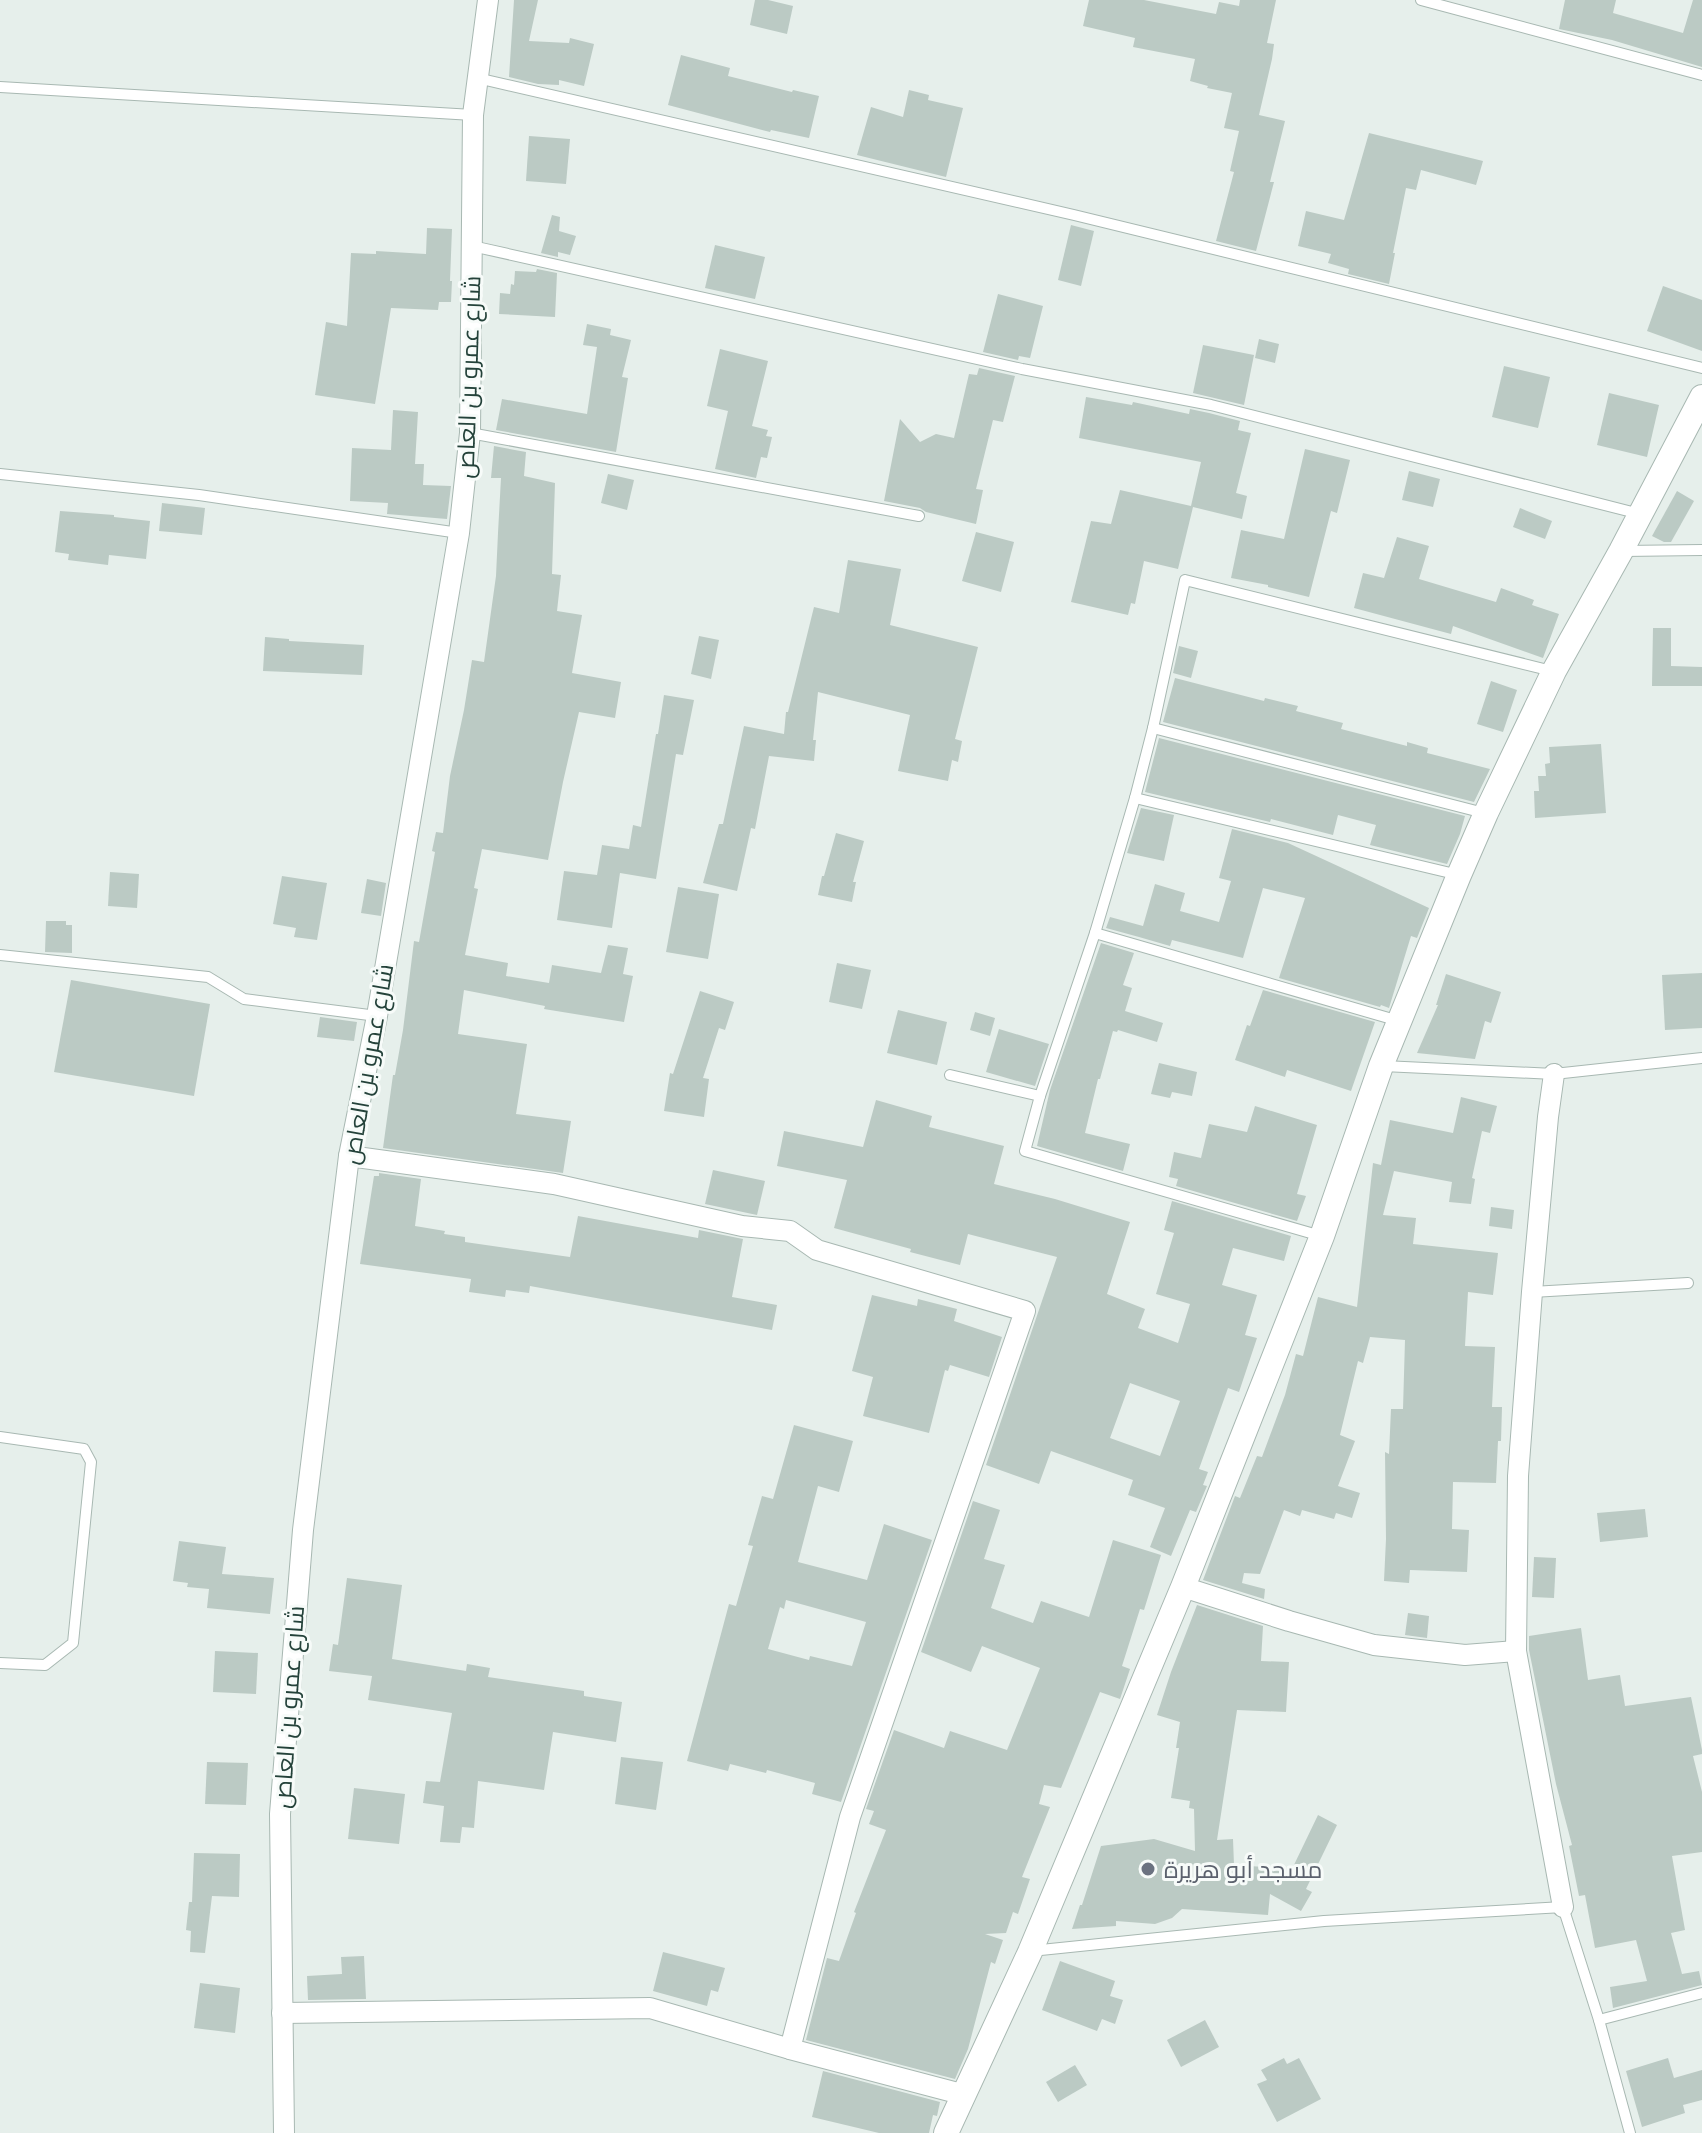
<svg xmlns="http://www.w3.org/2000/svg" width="1702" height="2133" viewBox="0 0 1702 2133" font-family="Mulish,Cairo,sans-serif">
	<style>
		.building { fill: #bbcac4; fill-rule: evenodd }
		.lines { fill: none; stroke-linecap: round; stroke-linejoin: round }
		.service-casing { stroke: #a8b8b2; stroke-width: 12 }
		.minor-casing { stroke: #a8b8b2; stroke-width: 22 }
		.tertiary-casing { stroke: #a8b8b2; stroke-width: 26 }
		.service { stroke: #fff; stroke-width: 10 }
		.minor { stroke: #fff; stroke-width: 20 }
		.tertiary { stroke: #fff; stroke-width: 24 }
		.worship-dot { fill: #6b7280; stroke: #f7fbf9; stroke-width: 3 }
		.labels { text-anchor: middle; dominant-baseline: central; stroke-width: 6; stroke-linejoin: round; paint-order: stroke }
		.street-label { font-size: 24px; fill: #24423a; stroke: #f7fbf9 }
		.worship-label { font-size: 24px; fill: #5b616d; stroke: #f7fbf9; text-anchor: start }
	</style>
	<rect width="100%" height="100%" fill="#e6efeb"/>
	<!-- building -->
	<g class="building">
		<polygon points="514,0 538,0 529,41 569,43 570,38 594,44 584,86 559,80 559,85 538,84 509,77"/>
		<polygon points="755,0 768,0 793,6 787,34 750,25"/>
		<polygon points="1089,0 1144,0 1216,14 1219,2 1239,6 1240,0 1276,0 1267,43 1274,44 1272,59 1259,115 1285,121 1270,182 1274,182 1256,251 1216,241 1234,172 1230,171 1239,131 1224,128 1232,93 1207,88 1208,86 1190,81 1195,59 1133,47 1135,38 1083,26"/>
		<polygon points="1565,0 1616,0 1613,13 1683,33 1693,0 1702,0 1702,67 1612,40 1559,29"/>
		<polygon points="681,55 730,68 728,76 792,92 793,90 819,96 809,138 771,130 770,132 668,105"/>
		<polygon points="909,90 929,95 928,100 963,108 946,177 857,155 871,107 903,117"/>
		<polygon points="1369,133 1483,161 1476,185 1421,170 1416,190 1406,188 1393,253 1395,253 1389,284 1348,274 1349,269 1328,263 1331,254 1298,246 1306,211 1344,220"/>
		<polygon points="529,136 570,139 566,184 526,181"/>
		<polygon points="552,215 560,217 559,231 576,236 570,255 558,252 558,257 541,253"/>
		<polygon points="1071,225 1094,231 1081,286 1058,280"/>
		<polygon points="427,228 452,229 450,281 452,281 451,302 439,302 438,310 391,308 375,404 315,395 326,322 347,326 351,253 376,254 376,251 426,254"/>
		<polygon points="715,245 765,257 755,299 705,288"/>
		<polygon points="537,269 557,273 555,317 499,314 500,293 510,294 511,284 514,285 515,271 536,272"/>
		<polygon points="1663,286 1702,300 1702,351 1647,331"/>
		<polygon points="998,294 1043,306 1030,358 1019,356 1018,360 983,352"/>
		<polygon points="587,324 611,329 610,335 631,340 622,377 628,378 616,452 496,430 502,399 587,414 597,347 583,345"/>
		<polygon points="1259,339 1279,344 1275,363 1255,358"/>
		<polygon points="1203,345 1254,355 1244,405 1193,393"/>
		<polygon points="720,349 768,361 752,426 768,430 766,436 772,437 767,458 761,457 756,478 715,469 728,411 707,406"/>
		<polygon points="1504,366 1550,377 1538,428 1492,417"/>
		<polygon points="979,368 1015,376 1003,422 993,420 976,489 983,490 976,524 926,512 920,508 884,501 900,419 920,442 936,434 954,438 969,374 977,375"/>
		<polygon points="1609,393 1659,405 1647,457 1597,445"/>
		<polygon points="1086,397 1132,405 1133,402 1189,414 1190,409 1209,413 1240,421 1238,430 1251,433 1236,493 1247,496 1242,519 1193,507 1178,569 1144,561 1135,604 1131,603 1128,615 1071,602 1091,521 1111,524 1120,490 1191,506 1201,462 1079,438"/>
		<polygon points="393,410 418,412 415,464 424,464 423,485 451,486 447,519 387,514 388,503 350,501 352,448 391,450"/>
		<polygon points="494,446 526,452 524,476 555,483 552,574 561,575 557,611 582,615 572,673 621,682 615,718 579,712 563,782 548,860 482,849 474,888 478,889 465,955 508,963 506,976 549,983 552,965 601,973 608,945 628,948 623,974 633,976 624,1022 544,1009 545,1006 464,990 458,1034 527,1044 516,1114 571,1121 563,1173 383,1148 393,1075 395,1075 403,1030 414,941 419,942 435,852 432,851 436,832 443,833 450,776 464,710 472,660 484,662 496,576 498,533 501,478 491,478"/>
		<polygon points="1305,449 1350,460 1337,513 1331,511 1309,597 1268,587 1268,585 1231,578 1241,530 1284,539"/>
		<polygon points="1409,471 1440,479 1433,507 1402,500"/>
		<polygon points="608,474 634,480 627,510 601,503"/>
		<polygon points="1677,491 1694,501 1671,542 1664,542 1652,536"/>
		<polygon points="162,503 205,508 202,535 159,531"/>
		<polygon points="1520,508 1552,521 1545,539 1513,527"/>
		<polygon points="60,511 114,515 114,517 150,521 146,559 109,555 108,565 68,560 69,554 55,552"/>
		<polygon points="976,532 1014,542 1001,592 962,581"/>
		<polygon points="1397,537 1429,546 1419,579 1496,602 1501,588 1534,600 1532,605 1559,614 1543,658 1453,626 1451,634 1354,608 1363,573 1384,578"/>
		<polygon points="848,560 901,569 890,625 978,647 955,739 962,741 958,762 952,760 948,781 898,771 910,715 818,692 813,740 816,740 814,761 769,756 755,829 751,828 737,891 703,883 719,824 723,824 744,726 784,734 786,712 788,712 814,607 839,613"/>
		<polygon points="1653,628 1671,628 1671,666 1702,667 1702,686 1652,686"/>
		<polygon points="699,636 719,640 711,679 691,674"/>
		<polygon points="265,637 289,639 289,641 364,645 362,675 263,671"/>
		<polygon points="1179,646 1198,651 1191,678 1173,673"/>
		<polygon points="1175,678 1264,701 1265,698 1298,706 1296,711 1343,723 1341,729 1407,746 1407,742 1428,748 1427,753 1490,769 1474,802 1163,722"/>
		<polygon points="1491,681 1517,690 1503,732 1477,724"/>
		<polygon points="664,695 694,700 683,755 676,754 656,879 620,873 612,928 557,920 564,871 597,875 602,845 629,849 633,825 641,827 656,734 658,734"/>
		<polygon points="1159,738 1465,816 1460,834 1447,864 1370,845 1376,825 1338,815 1333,835 1271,819 1270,822 1145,792"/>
		<polygon points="1601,744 1606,813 1535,818 1534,791 1539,791 1538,776 1546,776 1545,764 1550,763 1549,747"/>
		<polygon points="1141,808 1174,815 1164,861 1127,853"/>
		<polygon points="1232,829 1288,843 1429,908 1417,938 1411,936 1389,1008 1381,1005 1380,1007 1279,978 1305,898 1263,888 1243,958 1172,940 1170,946 1139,937 1140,934 1139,937 1106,928 1110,917 1143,926 1155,884 1185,893 1180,911 1219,922 1231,881 1219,878"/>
		<polygon points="836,833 864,841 853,882 856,882 852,902 818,895 822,876 824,876"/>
		<polygon points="110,872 139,874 137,908 108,906"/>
		<polygon points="282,876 327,883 317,940 294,937 296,928 273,924"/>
		<polygon points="367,879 386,883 381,916 361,913"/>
		<polygon points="678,887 719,894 708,959 666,952"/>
		<polygon points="46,921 66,921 66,925 72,925 72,953 45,952"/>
		<polygon points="1101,943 1134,953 1123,985 1132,988 1125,1011 1163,1023 1157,1042 1118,1030 1117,1032 1113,1031 1100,1079 1098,1079 1085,1133 1130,1144 1123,1171 1037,1146 1050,1090"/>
		<polygon points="837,963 871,970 862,1009 829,1002"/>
		<polygon points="1702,973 1702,1028 1665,1030 1662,975"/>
		<polygon points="1446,974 1501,992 1491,1023 1485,1021 1475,1059 1417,1053 1438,1005 1436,1005"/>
		<polygon points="71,980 210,1004 194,1096 54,1072"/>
		<polygon points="1263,990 1375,1022 1351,1091 1287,1070 1285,1077 1235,1060 1247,1025 1250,1026"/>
		<polygon points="700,991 734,1002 725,1030 719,1028 703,1078 709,1079 704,1117 664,1111 670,1073 673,1074"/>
		<polygon points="898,1010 947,1022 937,1065 887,1053"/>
		<polygon points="975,1012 995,1018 990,1036 970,1030"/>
		<polygon points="320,1017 357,1022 354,1041 317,1037"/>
		<polygon points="999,1029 1049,1044 1035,1086 986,1072"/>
		<polygon points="1159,1063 1197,1072 1192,1096 1172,1092 1170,1098 1151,1094"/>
		<polygon points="1461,1097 1497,1106 1490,1133 1482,1131 1472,1178 1475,1179 1471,1204 1449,1202 1452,1182 1394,1171 1383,1215 1416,1218 1413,1244 1498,1253 1493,1295 1468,1292 1465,1346 1495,1347 1492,1407 1502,1407 1501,1441 1498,1441 1496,1483 1453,1482 1452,1529 1469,1530 1467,1572 1410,1570 1409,1583 1384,1581 1386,1539 1385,1452 1389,1454 1391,1409 1403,1409 1405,1340 1370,1337 1363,1363 1358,1361 1340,1435 1355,1441 1338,1486 1360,1493 1352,1518 1336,1513 1334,1519 1302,1510 1300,1516 1284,1510 1260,1574 1244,1573 1242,1583 1265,1589 1264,1599 1203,1580 1235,1496 1240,1498 1257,1456 1262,1457 1285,1395 1296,1354 1303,1356 1318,1297 1357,1307 1373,1163 1381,1165 1390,1120 1453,1133"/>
		<path d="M876 1100 932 1116 929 1127 1004 1146 994 1184 1055 1199 1130 1222 1107 1294 1145 1309 1138 1328 1178 1343 1190 1304 1156 1294 1174 1233 1164 1230 1172 1201 1291 1236 1284 1261 1233 1248 1222 1285 1257 1295 1245 1335 1257 1338 1239 1392 1228 1388 1199 1469 1208 1472 1203 1485 1207 1486 1196 1512 1190 1510 1171 1556 1150 1547 1165 1508 1128 1495 1133 1480 1051 1451 1039 1484 986 1465 1057 1257 968 1234 960 1265 910 1252 911 1249 834 1228 847 1180 777 1166 784 1131 863 1147ZM1130 1383 1180 1401 1160 1456 1110 1438Z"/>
		<polygon points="1255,1106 1317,1125 1297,1194 1306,1196 1297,1221 1176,1186 1178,1179 1169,1177 1174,1152 1201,1158 1209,1124 1247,1132"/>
		<polygon points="713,1170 765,1181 757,1215 705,1204"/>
		<polygon points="379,1173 421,1179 415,1226 445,1231 444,1234 465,1237 465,1242 570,1257 578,1216 698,1238 699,1230 743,1239 732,1297 777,1305 772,1330 530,1286 529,1293 506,1290 505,1297 469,1292 471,1279 360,1264 374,1176 379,1176"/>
		<polygon points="1491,1207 1514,1210 1512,1229 1489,1226"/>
		<polygon points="872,1295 917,1306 918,1299 957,1309 954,1321 1002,1337 989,1377 950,1365 948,1371 945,1370 929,1433 863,1416 873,1377 852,1371"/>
		<path d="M794 1425 853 1441 839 1492 818 1486 798 1562 867 1580 884 1524 932 1540 841 1802 812 1794 815 1783 767 1770 766 1773 730 1764 728 1771 687 1761 729 1604 736 1606 753 1546 748 1545 762 1496 773 1499ZM786 1600 866 1622 852 1666 810 1656 809 1660 768 1649 780 1607 784 1609Z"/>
		<polygon points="973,1501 1000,1510 984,1559 1005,1565 991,1608 1033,1623 1041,1601 1089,1617 1113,1540 1161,1555 1144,1610 1140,1609 1122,1666 1130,1669 1120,1699 1100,1692 1061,1788 1044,1785 1039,1804 1050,1807 1022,1877 1030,1879 1018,1914 1013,1912 1006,1933 985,1934 1003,1940 995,1964 991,1962 968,2049 955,2079 806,2040 827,1958 839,1961 856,1913 854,1912 886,1830 869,1824 874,1811 866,1809 894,1730 944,1748 950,1731 1007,1750 1040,1668 982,1646 971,1672 921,1652"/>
		<polygon points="1645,1509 1648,1537 1600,1542 1597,1513"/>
		<polygon points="179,1541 226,1547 222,1574 274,1578 270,1614 207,1608 209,1589 187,1587 188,1583 173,1581"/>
		<polygon points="1534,1557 1556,1558 1554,1598 1532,1597"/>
		<polygon points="347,1578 402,1585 392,1659 466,1671 467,1664 490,1668 488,1677 584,1691 584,1696 622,1702 616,1742 553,1732 544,1790 478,1781 474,1828 462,1827 460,1843 440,1842 444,1806 423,1803 426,1781 440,1782 452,1713 368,1700 372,1676 329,1671 333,1644 338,1645"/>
		<polygon points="1197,1605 1263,1626 1261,1661 1289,1662 1286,1712 1237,1710 1217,1840 1233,1839 1234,1865 1292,1869 1318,1815 1337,1825 1306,1889 1312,1892 1301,1911 1270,1894 1268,1915 1182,1909 1172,1918 1155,1924 1116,1921 1116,1926 1072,1929 1080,1905 1082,1905 1101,1846 1154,1839 1195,1851 1194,1809 1189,1808 1190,1801 1171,1798 1179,1748 1176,1748 1180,1722 1157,1715 1171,1672"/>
		<polygon points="1408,1613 1429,1616 1427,1638 1405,1635"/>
		<polygon points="1581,1628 1588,1680 1620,1675 1625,1706 1691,1697 1702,1750 1702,1754 1693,1756 1702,1792 1702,1852 1672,1856 1685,1930 1671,1933 1682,1974 1699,1971 1702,1985 1613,2008 1610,1987 1647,1981 1636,1940 1595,1948 1585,1895 1579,1896 1569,1846 1572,1845 1556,1784 1529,1650 1529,1636"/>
		<polygon points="215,1651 258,1653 256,1694 213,1692"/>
		<polygon points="621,1757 663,1762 656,1810 615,1804"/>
		<polygon points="207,1762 248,1763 246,1805 205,1804"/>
		<polygon points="354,1788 405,1794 399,1844 348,1839"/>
		<polygon points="194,1853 240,1854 239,1897 212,1896 205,1953 190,1952 191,1931 186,1930 189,1902 192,1902"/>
		<polygon points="663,1952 725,1968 718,1992 711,1990 707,2006 653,1991"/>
		<polygon points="364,1956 366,1999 308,2000 307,1976 342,1974 341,1957"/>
		<polygon points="1060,1961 1115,1981 1110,1996 1123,2000 1115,2024 1102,2019 1097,2031 1042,2010"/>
		<polygon points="200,1983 240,1988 235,2033 194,2028"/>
		<polygon points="1205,2020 1219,2047 1181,2067 1167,2040"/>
		<polygon points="1284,2058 1287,2064 1299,2058 1321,2099 1277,2122 1257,2084 1267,2080 1261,2070"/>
		<polygon points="1668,2058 1674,2078 1702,2070 1702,2100 1683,2105 1685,2113 1642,2127 1626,2071"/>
		<polygon points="1075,2065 1087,2085 1058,2102 1046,2082"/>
		<polygon points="823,2071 940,2102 937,2116 933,2115 929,2133 879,2133 812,2117"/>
	</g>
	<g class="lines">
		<defs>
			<g id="service">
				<polyline points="1421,0 1702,75"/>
				<polyline points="477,78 1074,215 1702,368"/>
				<polyline points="0,87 473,115"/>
				<polyline points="472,246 1022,369 1211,405 1640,514"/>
				<polyline points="470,433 919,516"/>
				<polyline points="0,474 199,495 459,533"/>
				<polyline points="1623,551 1702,550"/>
				<polyline points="1153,728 1484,813"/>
				<polyline points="1135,798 1459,875"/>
				<polyline points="1095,933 1399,1021"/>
				<polyline points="0,955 208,977 244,999 377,1016"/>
				<polyline points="1383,1066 1554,1074 1702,1058"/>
				<polyline points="950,1075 1040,1096"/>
				<polyline points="1321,1236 1025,1151 1040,1096 1095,933 1135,798 1153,728 1185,580 1552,671"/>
				<polyline points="1532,1292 1688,1283"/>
				<polyline points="0,1437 84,1449 91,1462 73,1643 45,1665 0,1663"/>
				<polyline points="1031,1951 1324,1921 1563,1907 1599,2020 1630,2133"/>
				<polyline points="1599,2020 1702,1993"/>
			</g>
			<g id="minor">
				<polyline points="1554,1074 1548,1117 1532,1292 1518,1476 1516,1651 1563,1907"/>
				<polyline points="349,1156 554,1184 742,1226 790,1231 817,1250 1025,1311 850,1817 790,2049 965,2095"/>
				<polyline points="1183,1587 1289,1621 1374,1645 1465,1655 1516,1651"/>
				<polyline points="282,2013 650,2008 790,2049"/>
				<polyline points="284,2133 280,1814 303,1530 349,1156 377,1016 459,533 470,433 473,115 488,0"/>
			</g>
			<polyline id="tertiary" points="946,2133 1030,1952 1183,1587 1322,1236 1381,1066 1459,875 1486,813 1554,671 1621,551 1702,397"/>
		</defs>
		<!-- service casing -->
		<use href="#service" class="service-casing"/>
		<!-- minor casing -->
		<use href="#minor" class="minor-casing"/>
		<!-- tertiary casing -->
		<use href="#tertiary" class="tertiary-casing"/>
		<!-- service -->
		<use href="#service" class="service"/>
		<!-- minor -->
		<use href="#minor" class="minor"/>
		<!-- tertiary -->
		<use href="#tertiary" class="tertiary"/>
	</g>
	<!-- markers -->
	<circle class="worship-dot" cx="1148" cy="1869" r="8"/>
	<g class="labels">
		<!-- street labels -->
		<g class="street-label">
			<text transform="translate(468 377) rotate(-88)">شارع عمرو بن العاص</text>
			<text transform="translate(367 1064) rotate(-80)">شارع عمرو بن العاص</text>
			<text transform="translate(288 1707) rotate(-86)">شارع عمرو بن العاص</text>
		</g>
		<!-- worship labels -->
		<g class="worship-label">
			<text x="1164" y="1869">مسجد أبو هريرة</text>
		</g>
	</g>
</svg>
